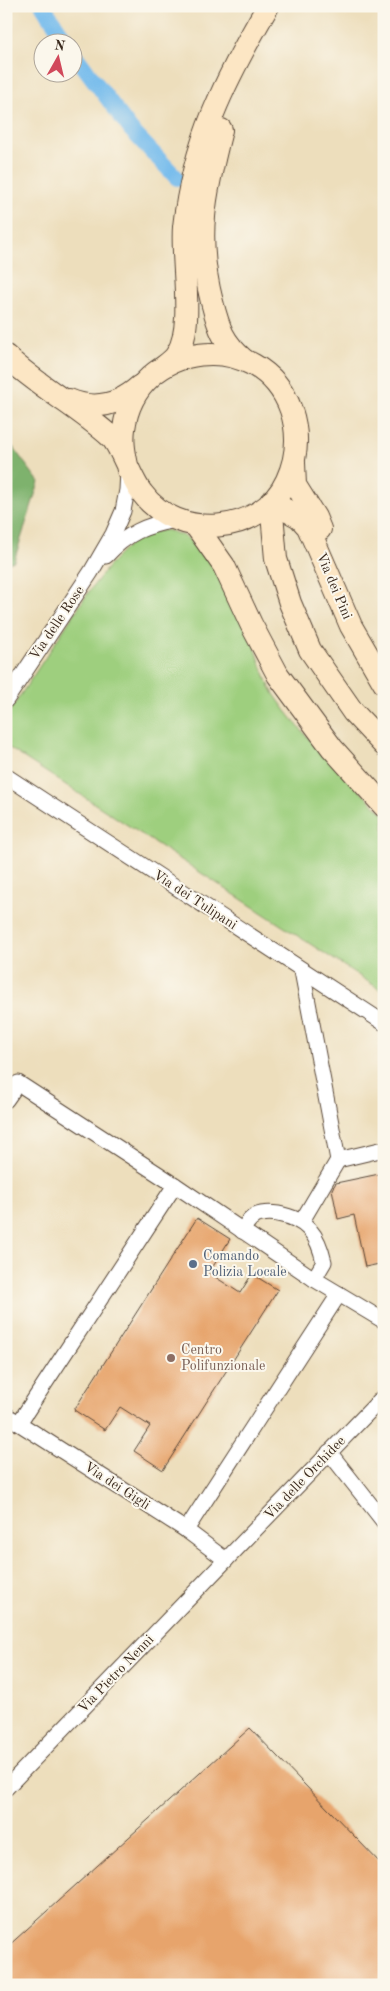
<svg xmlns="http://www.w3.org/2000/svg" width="390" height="1991" viewBox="0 0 390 1991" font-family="'Old Standard TT',serif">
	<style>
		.green { fill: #9ecf7e; stroke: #6c7c4e }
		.forest { fill: #7eb26d; stroke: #5c6e46 }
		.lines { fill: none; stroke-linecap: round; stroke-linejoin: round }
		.canal { stroke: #75bbec; stroke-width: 16 }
		.building { fill: #e7a46c }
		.street-casing { stroke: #564536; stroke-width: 17 }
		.secondary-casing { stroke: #564536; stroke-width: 24 }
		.street { stroke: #fff; stroke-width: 15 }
		.secondary { stroke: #fce6c4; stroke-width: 22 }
		.service-dot { fill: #5c6f8a; stroke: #fbf7ec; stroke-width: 2 }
		.education-dot { fill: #8d6e63; stroke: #fbf7ec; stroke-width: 2 }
		.labels { text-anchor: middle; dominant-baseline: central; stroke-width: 4; stroke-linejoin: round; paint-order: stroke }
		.street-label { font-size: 14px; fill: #3b2a1e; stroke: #fbf7ec }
		.service-label { font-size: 14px; fill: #4e5e75; stroke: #fbf7ec; text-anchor: start }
		.education-label { font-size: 14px; fill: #785e54; stroke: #fbf7ec; text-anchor: start }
	</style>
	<rect width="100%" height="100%" fill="#fbf7ec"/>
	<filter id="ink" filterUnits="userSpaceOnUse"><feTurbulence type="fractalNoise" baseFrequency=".02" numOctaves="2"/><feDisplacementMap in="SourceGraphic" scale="10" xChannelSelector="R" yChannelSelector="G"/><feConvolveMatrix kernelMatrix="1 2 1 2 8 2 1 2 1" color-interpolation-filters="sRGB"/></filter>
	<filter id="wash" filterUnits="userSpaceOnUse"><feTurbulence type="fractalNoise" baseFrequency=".0096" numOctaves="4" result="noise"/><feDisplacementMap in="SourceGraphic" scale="20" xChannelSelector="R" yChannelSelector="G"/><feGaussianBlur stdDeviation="1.12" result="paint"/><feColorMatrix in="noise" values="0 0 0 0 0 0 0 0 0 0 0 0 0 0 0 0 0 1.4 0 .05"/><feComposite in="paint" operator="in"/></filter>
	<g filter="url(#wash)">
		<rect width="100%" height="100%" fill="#eddebc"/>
		<!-- green -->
		<path class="green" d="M166 530C206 540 215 567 233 601 239 613 247 625 252 638 259 657 263 676 274 694 303 738 346 778 384 814V992L6 746V717L90 590 112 562 133 541 148 533Z"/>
		<!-- forest -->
		<polygon class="forest" points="6,438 39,482 14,561 6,564"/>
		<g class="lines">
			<!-- canal -->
			<g class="canal">
				<polyline points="43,6 67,42"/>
				<polyline points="72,51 131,130 177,178"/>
			</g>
		</g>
		<g id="blocks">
			<!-- building -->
			<g class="building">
				<polygon points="384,1173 384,1263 365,1267 354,1215 338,1219 332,1189 336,1183"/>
				<polygon points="197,1218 230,1239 209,1273 240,1293 252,1274 278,1290 163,1470 134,1451 150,1426 120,1407 105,1430 74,1410"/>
				<polygon points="250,1728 384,1867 384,1977 375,1985 6,1985 6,1948"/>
			</g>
		</g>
	</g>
	<g filter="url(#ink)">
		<use href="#blocks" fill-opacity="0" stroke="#564536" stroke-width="1"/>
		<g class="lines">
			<defs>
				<g id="street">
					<path d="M106 556C127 533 146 525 176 520"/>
					<polyline points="6,700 91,572 113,534 123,511 127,490 128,471"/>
					<polyline points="6,776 384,1023"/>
					<polyline points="6,1100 18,1083 175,1185 314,1279 384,1321"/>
					<polyline points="338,1160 384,1149"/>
					<polyline points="302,1221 338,1160 302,971"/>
					<path d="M242 1231C245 1226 250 1218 255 1216 262 1213 271 1213 278 1214 307 1219 318 1235 324 1262L314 1279"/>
					<polyline points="6,1415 186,1530 226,1560"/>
					<polyline points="19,1423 175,1185"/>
					<polyline points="329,1452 384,1522"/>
					<polyline points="186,1530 339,1294"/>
					<polyline points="6,1788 384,1396"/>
				</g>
				<g id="secondary">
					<path d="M221 130C205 193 195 237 212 302 219 329 223 342 244 360"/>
					<path d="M6 356C39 387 78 407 111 437 121 446 131 480 142 493 177 541 262 536 287 480 298 456 299 434 291 410 261 326 135 340 124 429 122 443 125 456 128 470"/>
					<path d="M166 365C170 362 175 358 177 354 195 327 181 261 184 227 193 143 226 78 268 6"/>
					<path d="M69 400C95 411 119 405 140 386"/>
					<polyline points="294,463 295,485 315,517 320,529"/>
					<polyline points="271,502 276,559 290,603 310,650 353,712 384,745"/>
					<polyline points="271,502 299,517 308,527 351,626 384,683"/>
					<polyline points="196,526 224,566 251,624 278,675 332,748 384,806"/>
				</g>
			</defs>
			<!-- street casing -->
			<use href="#street" class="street-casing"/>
			<!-- secondary casing -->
			<use href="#secondary" class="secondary-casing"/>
			<!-- street -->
			<use href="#street" class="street"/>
			<!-- secondary -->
			<use href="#secondary" class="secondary"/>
		</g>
	</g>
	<!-- markers -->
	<circle class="service-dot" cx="193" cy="1264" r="5"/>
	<circle class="education-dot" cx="171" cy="1358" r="5"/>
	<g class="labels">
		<!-- street labels -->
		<g class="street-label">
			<text transform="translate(334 586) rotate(67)">Via dei Pini</text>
			<text transform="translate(57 623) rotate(-56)">Via delle Rose</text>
			<text transform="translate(195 900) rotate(33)">Via dei Tulipani</text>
			<text transform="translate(305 1478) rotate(-46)">Via delle Orchidee</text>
			<text transform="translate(117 1486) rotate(33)">Via dei Gigli</text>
			<text transform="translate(116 1674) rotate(-46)">Via Pietro Nenni</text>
		</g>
		<!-- service labels -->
		<g class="service-label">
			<text x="203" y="1256">Comando<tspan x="203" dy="16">Polizia Locale</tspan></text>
		</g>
		<!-- education labels -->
		<g class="education-label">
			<text x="181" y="1350">Centro<tspan x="181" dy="16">Polifunzionale</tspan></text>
		</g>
	</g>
	<!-- margin -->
	<rect width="390" height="1991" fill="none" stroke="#fbf7ec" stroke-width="25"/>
	<!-- north arrow -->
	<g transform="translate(58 58) rotate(8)"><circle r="24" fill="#fbf7ec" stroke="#aea59a"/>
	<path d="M0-4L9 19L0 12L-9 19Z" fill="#d1495b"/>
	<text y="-8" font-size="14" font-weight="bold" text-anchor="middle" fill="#3b2a1e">N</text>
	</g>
</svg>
